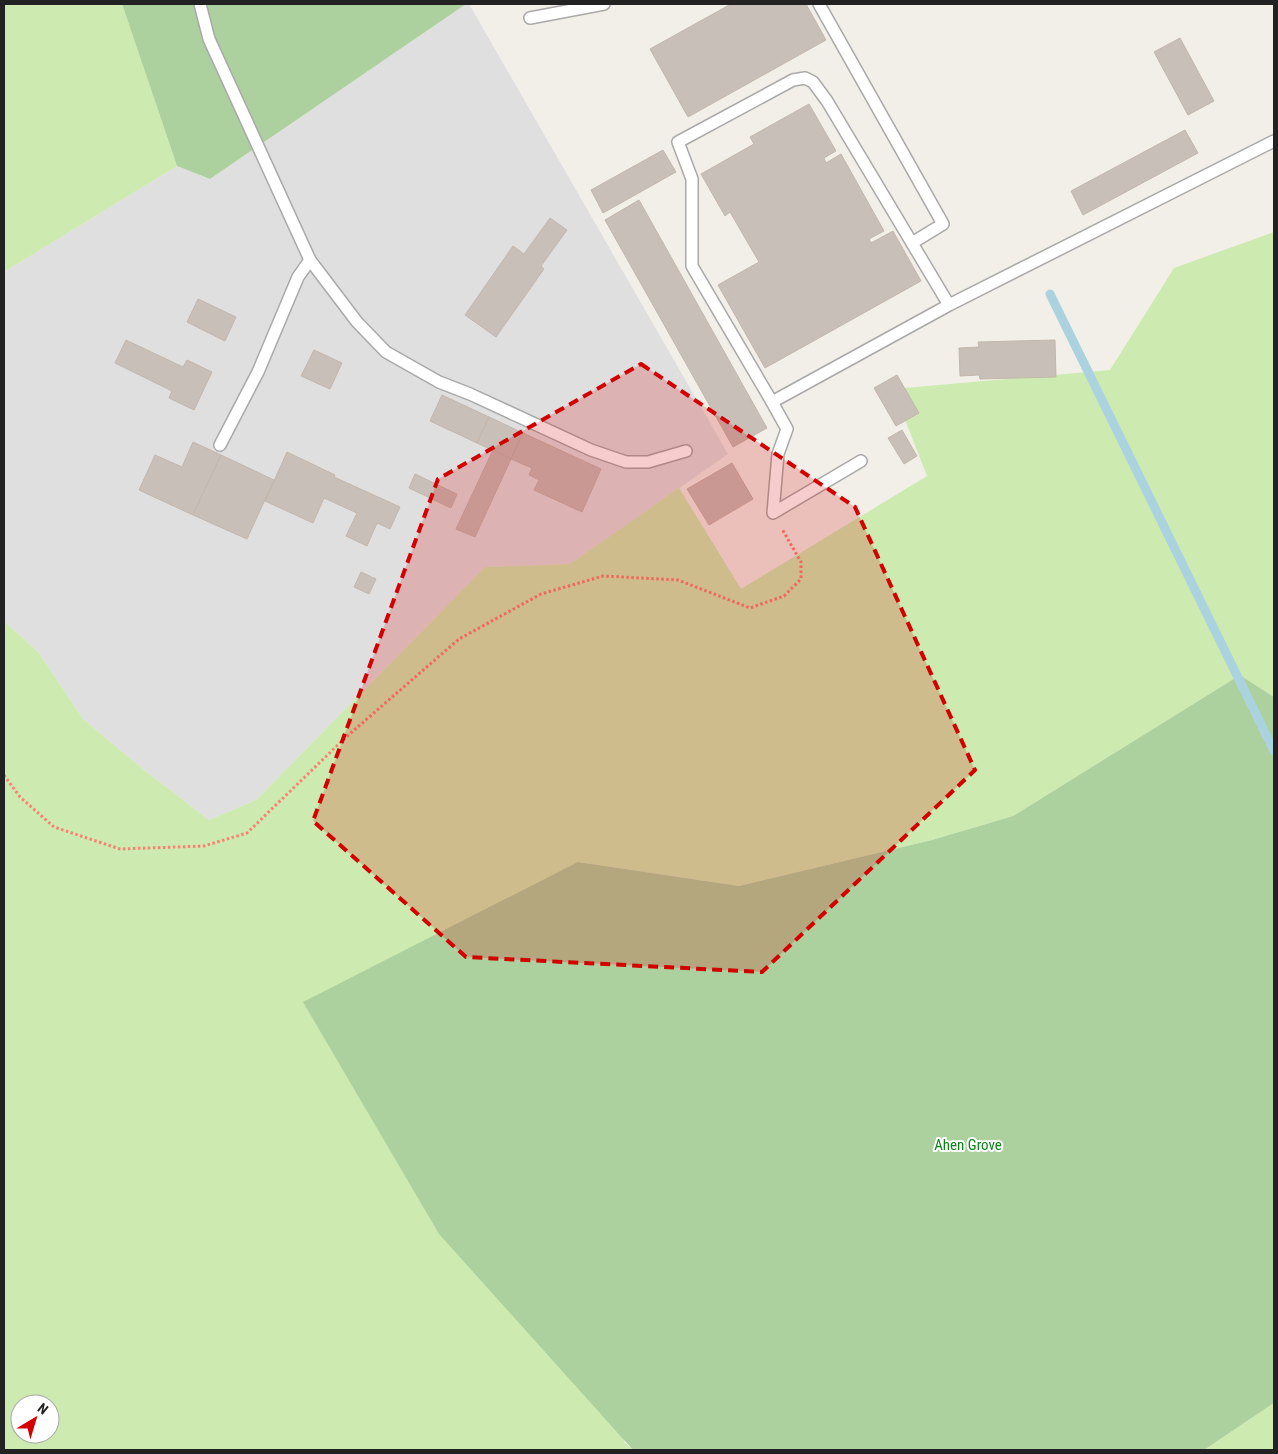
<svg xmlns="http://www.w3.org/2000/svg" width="1278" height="1454" viewBox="0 0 1278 1454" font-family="'Roboto Condensed',sans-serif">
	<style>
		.residential { fill: #e0dfdf }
		.grass { fill: #cdebb0; fill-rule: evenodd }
		.forest { fill: #add19e }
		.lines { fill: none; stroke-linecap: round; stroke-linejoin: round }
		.stream { stroke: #aad3df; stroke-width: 9 }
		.building { fill: #c7bfb8; stroke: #c4b6ab }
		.service-casing { stroke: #a9a9a9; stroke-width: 14 }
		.path { stroke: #fa8072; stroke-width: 3; stroke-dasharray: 2.5 2.5; stroke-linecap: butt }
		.service { stroke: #fff; stroke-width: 11 }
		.marked { fill: #d40000; fill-opacity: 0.2; stroke: #d40000; stroke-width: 4; stroke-dasharray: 10 6; stroke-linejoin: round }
		.labels { text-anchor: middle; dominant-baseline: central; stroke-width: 4; stroke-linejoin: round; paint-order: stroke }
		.park-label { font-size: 15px; fill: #0c8416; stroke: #fff }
	</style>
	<rect width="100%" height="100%" fill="#f2efe9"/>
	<!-- residential -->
	<polygon class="residential" points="466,4 469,4 728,454 570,564 485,567 256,800 209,820 144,770 83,719 39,653 4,621 4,272 177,166 210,179"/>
	<!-- grass -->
	<g class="grass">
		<polygon points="4,4 122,4 177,166 4,272"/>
		<path d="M1274 232V697L1240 675 1013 816 932 840 739 886 578 862 624 1442 633 1450H4V621L39 653 83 719 144 770 209 820 256 800 485 567 570 564 679 488 741 589 927 476 893 389 1110 370 1174 268ZM20 1404H50V1434H20Z"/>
		<polygon points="1274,1403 1274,1450 1204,1450"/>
	</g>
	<!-- forest -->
	<g class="forest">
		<polygon points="122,4 466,4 210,179 177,166"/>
		<polygon points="1240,675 1274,697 1274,1403 1204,1450 633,1450 439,1234 303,1002 578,862 739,886 932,840 1013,816"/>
	</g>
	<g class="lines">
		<!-- stream -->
		<polyline class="stream" points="1050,294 1274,751"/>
	</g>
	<!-- building -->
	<g class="building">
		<polygon points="731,4 806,4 826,40 688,117 650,49"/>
		<polygon points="1180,38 1214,101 1188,115 1154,52"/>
		<polygon points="809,104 836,151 824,158 826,163 841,154 884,231 869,239 871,243 893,231 921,281 765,368 718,285 759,262 730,212 725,216 701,174 754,144 750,137"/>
		<polygon points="1185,130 1198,153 1083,215 1071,191"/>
		<polygon points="663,150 676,172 603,213 591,190"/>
		<polygon points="639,200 767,428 733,447 605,220"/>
		<polygon points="550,218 567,230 541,266 544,269 496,337 465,315 513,246 524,254"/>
		<polygon points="198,299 236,317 225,341 187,322"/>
		<polygon points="126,340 183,367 187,360 212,372 194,410 169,398 172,391 115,363"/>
		<polygon points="1055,340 1056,377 980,379 979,375 960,376 959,348 979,347 978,342"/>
		<polygon points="314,350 342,363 330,389 301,376"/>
		<polygon points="897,375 919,413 896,426 874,388"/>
		<polygon points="442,395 489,417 477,443 430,421"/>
		<polygon points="489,417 523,433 511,459 477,443"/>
		<polygon points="902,430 917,456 904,464 888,438"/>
		<polygon points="523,433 601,469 582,512 534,490 539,480 529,475 532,468 511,459"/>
		<polygon points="193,442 221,455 193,515 139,490 155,455 182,467"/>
		<polygon points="493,450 511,459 475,537 456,529"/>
		<polygon points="287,452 335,475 334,477 400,507 390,529 377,523 367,546 346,536 357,513 324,498 313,523 265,501"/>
		<polygon points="221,455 274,480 247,539 193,515"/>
		<polygon points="732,463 753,499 709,525 687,489"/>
		<polygon points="415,474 457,494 451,508 409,488"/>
		<polygon points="361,572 376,579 369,594 354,587"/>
	</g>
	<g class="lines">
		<defs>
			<g id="service">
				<polyline points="200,4 209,39 310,260 357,322 386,352 439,382 470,394 591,450 626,462 648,462 686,451"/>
				<polyline points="819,4 943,224 912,243"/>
				<polyline points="530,18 604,4"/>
				<polyline points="949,305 827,101 813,82 805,78 793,80 678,142 692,179 692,266 772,402 949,305 1274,141"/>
				<polyline points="772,402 787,429 778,454 773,513 861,461"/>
				<polyline points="220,445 258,372 298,277 310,260"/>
			</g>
		</defs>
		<!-- service casing -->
		<use href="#service" class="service-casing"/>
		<!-- path -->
		<polyline class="path" points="4,775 20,797 54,827 120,849 204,846 247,833 345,738 459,639 541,594 603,576 678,580 750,608 784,596 801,579 801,562 782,529"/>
		<!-- service -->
		<use href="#service" class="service"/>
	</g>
	<!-- marked area -->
	<path class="marked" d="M641 364 855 507 975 770 762 972 466 957 313 821 438 479Z"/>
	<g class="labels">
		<!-- park labels -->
		<g class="park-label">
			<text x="968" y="1145">Ahen Grove</text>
		</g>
	</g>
	<!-- border -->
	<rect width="1278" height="1454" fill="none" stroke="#222222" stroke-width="10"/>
	<!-- north arrow -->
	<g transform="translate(35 1419) rotate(38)"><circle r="24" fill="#ffffff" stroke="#a7a7a7"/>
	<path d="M0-4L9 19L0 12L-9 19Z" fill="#d40000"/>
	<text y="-8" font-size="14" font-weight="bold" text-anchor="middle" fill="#222222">N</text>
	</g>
</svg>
